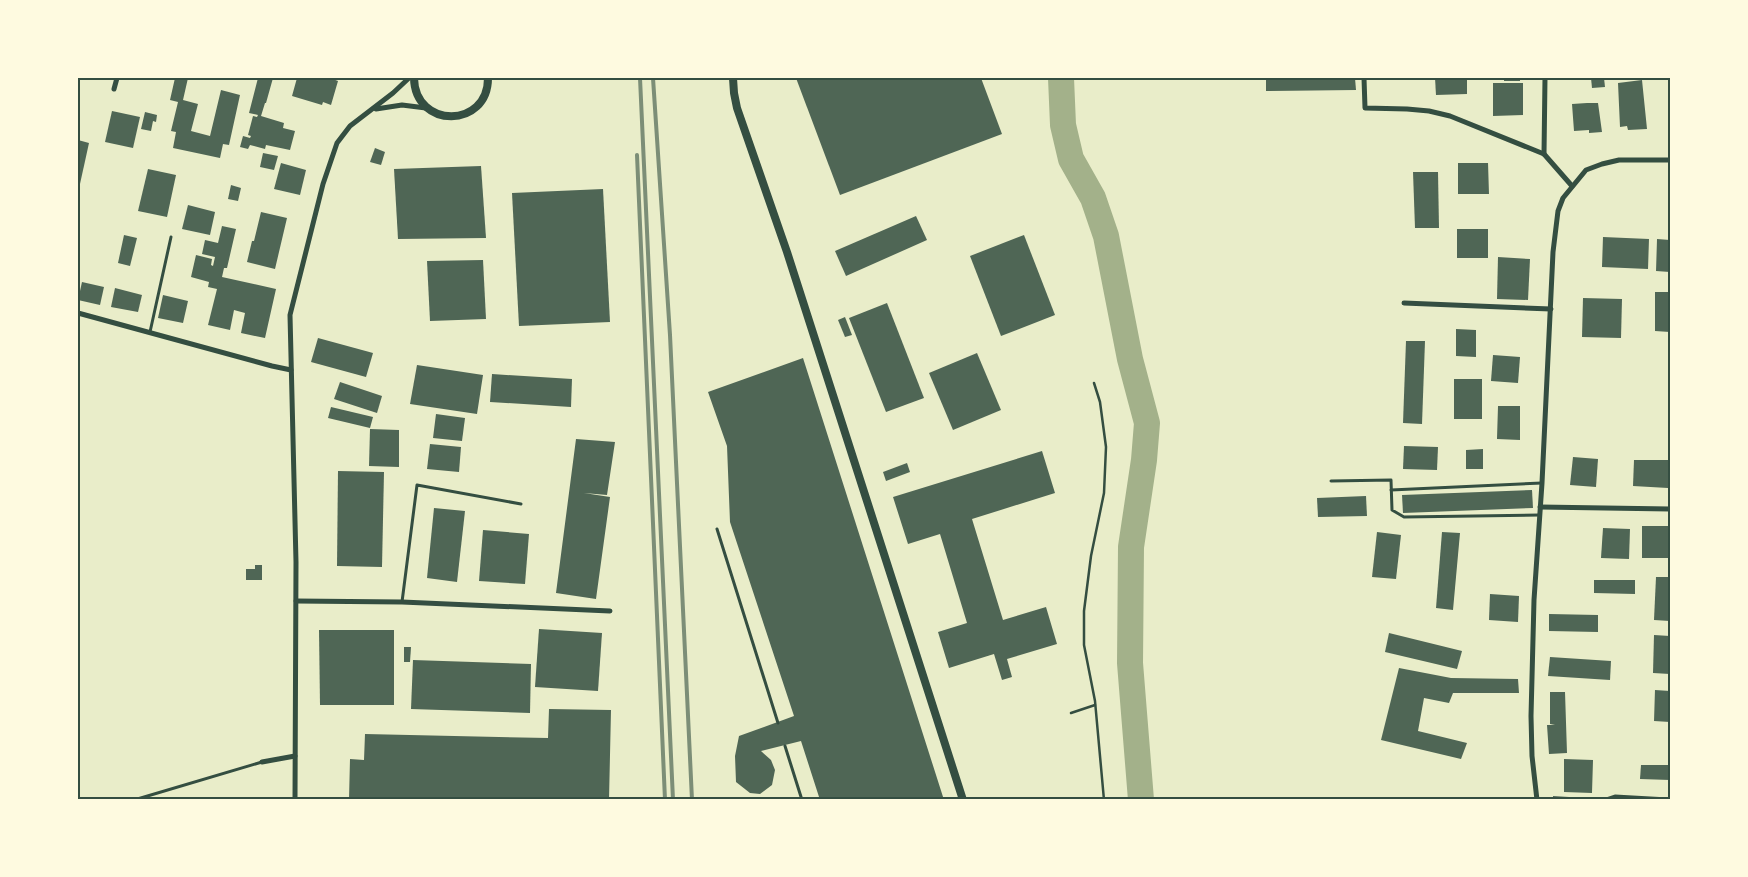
<svg xmlns="http://www.w3.org/2000/svg" width="1748" height="877" viewBox="0 0 1748 877" font-family="Rubik,sans-serif">
	<style>
		.lines { fill: none; stroke-linecap: round; stroke-linejoin: round }
		.river { stroke: #a3b18a; stroke-width: 26 }
		.building { fill: #4f6655 }
		.path { stroke: #344e41; stroke-width: 2.5 }
		.service { stroke: #344e41; stroke-width: 3 }
		.minor { stroke: #344e41; stroke-width: 5 }
		.tertiary { stroke: #344e41; stroke-width: 8 }
		.rail { stroke: #7c8e77; stroke-width: 4 }
		.neatline { fill: none; stroke: #344e41; stroke-width: 2 }
	</style>
	<rect width="100%" height="100%" fill="#e9edc9"/>
	<g class="lines">
		<!-- river -->
		<polyline class="river" points="1061,78 1063,125 1071,159 1093,198 1106,236 1130,359 1147,423 1144,460 1131,547 1130,663 1141,800"/>
	</g>
	<!-- building -->
	<g class="building">
		<polygon points="175,78 188,78 183,100 198,104 191,131 210,136 221,90 240,95 229,145 223,144 220,158 173,148 176,132 171,131 178,102 170,100"/>
		<polygon points="258,78 273,78 266,103 265,103 261,116 284,123 283,128 295,131 290,150 266,145 265,149 250,145 248,149 240,147 243,136 250,138 251,136 248,135 253,116 257,117 258,115 249,113"/>
		<polygon points="297,78 330,78 338,81 331,105 323,102 322,105 292,96"/>
		<polygon points="796,78 981,78 1002,134 840,195"/>
		<polygon points="1266,78 1355,78 1356,90 1266,91"/>
		<polygon points="1435,78 1467,78 1467,94 1436,95"/>
		<rect x="1504" y="78" width="16" height="3"/>
		<polygon points="1591,78 1604,78 1605,87 1592,88"/>
		<polygon points="1642,80 1647,129 1628,130 1627,126 1620,127 1618,83"/>
		<polygon points="1493,83 1523,83 1523,115 1493,116"/>
		<polygon points="1587,103 1598,103 1602,132 1589,133 1589,130 1574,131 1572,104"/>
		<polygon points="112,111 140,117 133,148 105,142"/>
		<polygon points="145,112 157,115 156,122 153,121 151,131 141,129"/>
		<polygon points="78,140 89,143 78,193"/>
		<polygon points="375,148 385,152 381,165 370,162"/>
		<polygon points="263,153 278,156 274,170 260,167"/>
		<polygon points="281,163 306,170 300,195 274,189"/>
		<polygon points="1458,163 1488,163 1489,194 1458,194"/>
		<polygon points="481,166 486,238 398,239 394,169"/>
		<polygon points="148,169 176,175 167,217 138,211"/>
		<polygon points="1413,172 1438,172 1439,228 1415,228"/>
		<polygon points="231,185 241,188 238,201 228,199"/>
		<polygon points="603,189 610,322 519,326 512,193"/>
		<polygon points="188,205 215,212 210,235 182,229"/>
		<polygon points="261,212 287,218 275,269 247,262 252,241 254,241"/>
		<polygon points="916,216 927,240 846,276 835,251"/>
		<polygon points="222,226 236,229 227,268 224,268 222,277 276,289 265,338 241,333 245,313 234,310 230,330 208,325 217,289 208,287 209,282 191,277 196,255 212,259 211,265 213,266 215,257 202,254 205,240 218,243"/>
		<rect x="1457" y="229" width="31" height="29"/>
		<polygon points="124,235 137,238 130,266 118,263"/>
		<polygon points="1024,235 1055,315 1001,336 970,256"/>
		<polygon points="1603,237 1649,239 1648,269 1602,267"/>
		<polygon points="1657,239 1670,240 1670,272 1656,271"/>
		<polygon points="1498,257 1530,259 1528,300 1497,299"/>
		<polygon points="483,260 486,319 430,321 427,261"/>
		<polygon points="82,282 104,287 100,305 78,300"/>
		<polygon points="115,288 142,295 138,312 111,307"/>
		<polygon points="1655,292 1670,292 1670,332 1655,331"/>
		<polygon points="163,295 188,301 183,323 158,318"/>
		<polygon points="1583,298 1622,299 1621,338 1582,337"/>
		<polygon points="887,303 924,398 886,412 849,318"/>
		<polygon points="845,317 852,335 845,337 838,320"/>
		<polygon points="1456,329 1476,330 1476,357 1456,356"/>
		<polygon points="318,338 373,353 366,377 311,362"/>
		<polygon points="1406,341 1425,341 1422,424 1403,423"/>
		<polygon points="977,353 1001,410 953,430 929,373"/>
		<polygon points="1493,355 1520,357 1518,383 1491,381"/>
		<polygon points="803,358 944,800 820,800 801,741 761,751 771,760 775,770 772,785 760,794 750,793 736,782 735,756 739,736 794,716 730,522 727,446 708,392"/>
		<polygon points="417,365 483,375 477,414 410,404"/>
		<polygon points="492,374 572,379 571,407 490,402"/>
		<rect x="1454" y="379" width="28" height="40"/>
		<polygon points="340,382 382,396 377,413 334,399"/>
		<polygon points="1498,406 1520,406 1520,440 1497,439"/>
		<polygon points="331,407 373,417 370,428 328,418"/>
		<polygon points="436,414 465,418 462,441 433,438"/>
		<polygon points="370,429 399,430 399,467 369,466"/>
		<polygon points="576,439 615,442 607,495 584,493 610,497 596,599 556,593"/>
		<polygon points="430,444 461,447 459,472 427,469"/>
		<polygon points="1404,446 1438,447 1437,470 1403,469"/>
		<polygon points="1483,449 1483,469 1466,469 1466,450"/>
		<polygon points="1042,451 1055,493 972,519 1003,620 1046,607 1057,644 1007,659 1012,677 1002,680 994,654 949,668 938,632 967,623 940,534 908,544 893,497"/>
		<polygon points="1573,457 1598,459 1596,487 1570,485"/>
		<polygon points="1634,460 1669,460 1668,488 1633,486"/>
		<polygon points="907,463 910,472 886,481 883,472"/>
		<polygon points="338,471 384,472 382,567 337,566"/>
		<polygon points="1532,490 1533,508 1403,513 1402,495"/>
		<polygon points="1366,496 1367,516 1318,517 1317,498"/>
		<polygon points="434,508 465,511 457,582 427,578"/>
		<rect x="1642" y="526" width="28" height="32"/>
		<polygon points="1603,528 1630,529 1629,559 1601,558"/>
		<polygon points="483,530 529,534 525,584 479,581"/>
		<polygon points="1377,532 1401,535 1396,579 1372,577"/>
		<polygon points="1442,532 1460,533 1453,610 1436,608"/>
		<polygon points="255,565 262,565 262,580 246,580 246,569 255,569"/>
		<polygon points="1656,577 1670,577 1670,621 1654,620"/>
		<polygon points="1594,580 1635,580 1635,594 1594,593"/>
		<polygon points="1490,594 1519,596 1518,622 1489,620"/>
		<polygon points="1549,614 1598,615 1598,632 1549,631"/>
		<polygon points="539,629 602,633 598,691 535,687"/>
		<polygon points="319,630 394,630 394,705 320,705"/>
		<polygon points="1389,633 1462,651 1457,669 1385,652"/>
		<polygon points="1654,635 1670,636 1670,674 1653,673"/>
		<polygon points="404,647 411,647 410,662 404,662"/>
		<polygon points="1550,657 1611,661 1610,680 1548,676"/>
		<polygon points="413,660 531,664 530,713 411,709"/>
		<polygon points="1399,668 1451,678 1518,679 1519,693 1453,693 1449,703 1424,698 1418,731 1467,743 1461,759 1381,740"/>
		<polygon points="1655,690 1670,691 1670,722 1654,721"/>
		<polygon points="1550,692 1565,692 1567,753 1549,754 1547,725 1555,725 1550,724"/>
		<polygon points="549,709 611,710 609,800 349,800 350,759 364,760 365,734 548,738"/>
		<polygon points="1564,759 1593,760 1592,793 1564,792"/>
		<polygon points="1641,765 1670,765 1670,780 1640,779"/>
		<polygon points="1553,796 1569,797 1569,800 1553,800"/>
	</g>
	<g class="lines">
		<!-- path -->
		<g class="path">
			<polyline points="1094,383 1100,402 1106,447 1104,493 1091,556 1084,611 1084,645 1095,701 1104,800"/>
			<polyline points="1071,713 1095,705"/>
		</g>
		<!-- service -->
		<g class="service">
			<polyline points="150,332 171,237"/>
			<polyline points="1331,481 1391,480 1392,510 1404,517 1540,515"/>
			<polyline points="1391,490 1542,483"/>
			<polyline points="717,529 778,723"/>
			<polyline points="402,602 417,485 521,504"/>
			<polyline points="785,746 802,800"/>
			<polyline points="134,800 262,762"/>
		</g>
		<!-- minor -->
		<g class="minor">
			<polyline points="1364,78 1365,108 1407,109 1429,111 1450,116 1544,154 1572,186"/>
			<polyline points="114,89 117,78"/>
			<polyline points="376,109 402,105 426,108"/>
			<polyline points="1544,154 1545,78"/>
			<polyline points="1404,303 1551,309"/>
			<polyline points="78,313 272,366 291,370"/>
			<polyline points="1540,507 1670,509"/>
			<polyline points="296,601 402,602 610,611"/>
			<polyline points="262,762 295,756"/>
			<polyline points="295,800 296,562 290,315 323,184 337,143 350,126 393,93 409,78"/>
			<polyline points="1537,800 1532,756 1531,716 1534,600 1542,483 1553,252 1558,211 1563,198 1586,170 1602,164 1619,160 1670,160"/>
			<polyline points="1606,800 1615,797 1668,800"/>
		</g>
		<!-- tertiary -->
		<g class="tertiary">
			<path d="M414 78C415 129 488 129 488 78"/>
			<polyline points="733,78 734,93 737,108 787,252 963,800"/>
		</g>
		<!-- rail -->
		<g class="rail">
			<polyline points="640,78 673,800"/>
			<polyline points="653,78 670,335 692,800"/>
			<polyline points="637,155 665,800"/>
		</g>
	</g>
	<!-- border -->
	<rect width="1748" height="877" fill="none" stroke="#fefae0" stroke-width="158"/>
	<rect x="79" y="79" width="1590" height="719" class="neatline"/>
</svg>
